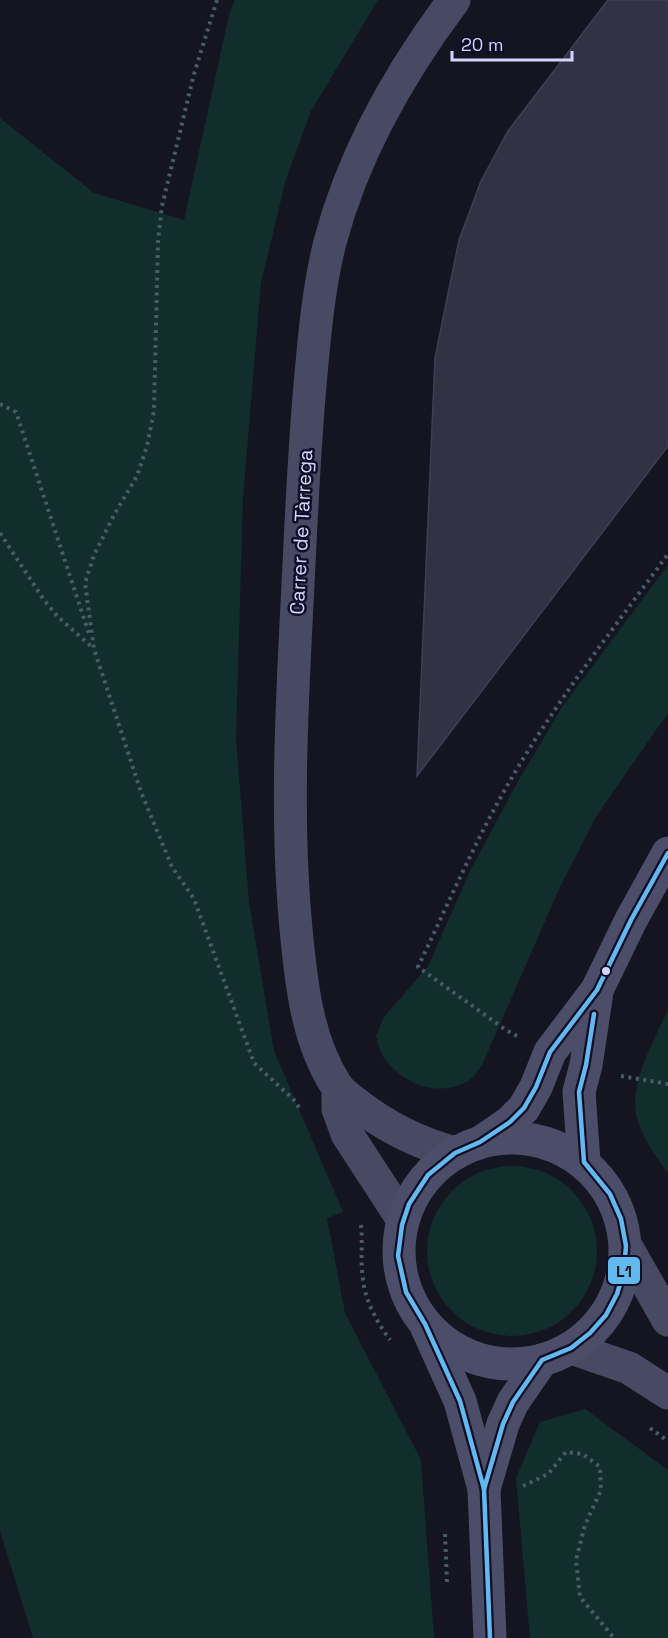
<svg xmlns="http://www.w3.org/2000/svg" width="668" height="1638" viewBox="0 0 668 1638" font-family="'Space Grotesk',sans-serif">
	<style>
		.green { fill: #112e2c }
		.building { fill: #333244; stroke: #403e56; stroke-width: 1.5 }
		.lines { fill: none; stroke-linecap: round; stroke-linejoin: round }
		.path { stroke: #485b68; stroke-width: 4; stroke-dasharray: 3 4.5; stroke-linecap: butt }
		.street { stroke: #484962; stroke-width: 33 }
		.secondary { stroke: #4c4d68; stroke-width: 33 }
		.bus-1-casing { stroke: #100e27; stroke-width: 9 }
		.bus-1 { stroke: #62b9ee; stroke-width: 4.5 }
		.bus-dot { fill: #d5d4ff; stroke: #100e27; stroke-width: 2 }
		.labels { text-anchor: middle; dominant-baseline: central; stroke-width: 5; stroke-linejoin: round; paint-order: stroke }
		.street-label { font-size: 20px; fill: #d5d4ff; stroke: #100e27 }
		.line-badge { stroke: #100e27; stroke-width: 2 }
		.pale-badge-label { font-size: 16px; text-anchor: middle; font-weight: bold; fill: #111 }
	</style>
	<rect width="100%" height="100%" fill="#151421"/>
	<!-- green -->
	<g class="green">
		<polygon points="235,0 378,0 311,111 286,179 261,283 243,498 236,739 249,902 274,1051 343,1212 327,1218 345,1313 421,1460 434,1638 33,1638 0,1531 0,118 94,193 184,220 229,15"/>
		<path d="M668 565V713L597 815 560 887 482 1065C478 1071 472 1079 466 1082 437 1098 402 1083 384 1058 380 1052 378 1044 376 1036L384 1017 428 966 470 871 517 783 562 707Z"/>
		<path d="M668 1010V1173C656 1157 644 1140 638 1121 626 1088 655 1039 668 1010Z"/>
		<circle cx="512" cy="1251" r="85"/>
		<polygon points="585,1409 668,1470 668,1638 530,1638 516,1478 540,1422"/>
	</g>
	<!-- building -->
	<polygon class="building" points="608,0 668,0 668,446 417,776 435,358 459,240 481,181 508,131"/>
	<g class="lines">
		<!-- path -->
		<g class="path">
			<polyline points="217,0 194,74 162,206 158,241 154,411 147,446 137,476 114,515 94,555 85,583 94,649 141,792 172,867 194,899 254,1063 294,1100 300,1109"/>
			<polyline points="0,404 16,412 90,637"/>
			<polyline points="0,533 44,600 58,617 93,648"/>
			<path d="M517 1036 506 1030 418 967C448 904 476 839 511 779 557 700 614 628 668 554"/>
			<polyline points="621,1076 668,1084"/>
			<path d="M361 1225C363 1243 360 1261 363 1279 365 1301 377 1322 390 1340"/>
			<polyline points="650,1428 668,1441"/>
			<polyline points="523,1486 548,1474 566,1452 583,1454 600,1467 601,1490 585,1525 576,1560 580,1597 614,1638"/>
			<polyline points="445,1534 447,1583"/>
		</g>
		<!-- street -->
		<g class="street">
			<path d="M454 0C400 72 353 155 330 242 319 286 315 330 311 374 305 437 302 501 299 564 293 689 284 814 297 939 302 989 308 1041 336 1085 340 1092 348 1097 354 1102 384 1126 418 1143 455 1153"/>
			<polyline points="338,1089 338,1109 347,1134 403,1220"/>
			<polyline points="626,1246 668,1320"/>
			<polyline points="571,1348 629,1368 668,1393"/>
		</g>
		<!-- secondary -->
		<g class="secondary">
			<circle cx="512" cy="1251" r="113"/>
			<polyline points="481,1142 510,1122 524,1108 536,1087 550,1052 597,990 631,920 668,853"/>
			<polyline points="584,1162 579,1092 586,1065 597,992"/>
			<polyline points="427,1328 460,1401 484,1489 490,1638"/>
			<polyline points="484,1489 503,1424 513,1402 542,1360"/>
		</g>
		<defs>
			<g id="bus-1">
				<polyline points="484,1489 503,1424 513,1402 542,1360 571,1348 590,1333 606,1315 617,1294 624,1271 626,1246 621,1219 610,1194 584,1162 579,1092 586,1065 594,1014"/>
				<polyline points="490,1638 484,1489 460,1401 425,1324 406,1292 398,1256 402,1225 409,1204 428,1175 455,1153 480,1142 510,1122 524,1108 536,1087 550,1052 597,990 631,920 668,853"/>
			</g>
		</defs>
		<!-- bus-1 casing -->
		<use href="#bus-1" class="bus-1-casing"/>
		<!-- bus-1 -->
		<use href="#bus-1" class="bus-1"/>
	</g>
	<!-- markers -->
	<circle class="bus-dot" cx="606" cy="971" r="5"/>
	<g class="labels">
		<!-- street labels -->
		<g class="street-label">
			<text transform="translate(301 532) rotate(-87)">Carrer de Tàrrega</text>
		</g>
	</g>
	<rect class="line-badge" x="607" y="1256" width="34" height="29" rx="6" fill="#62b9ee"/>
	<g class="pale-badge-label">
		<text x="624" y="1277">L1</text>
	</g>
	<!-- scale -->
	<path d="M452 51v9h120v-9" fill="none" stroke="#d5d4ff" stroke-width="3"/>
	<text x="461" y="51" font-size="18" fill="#d5d4ff" stroke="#100e27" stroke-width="4.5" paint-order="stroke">20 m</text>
</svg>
